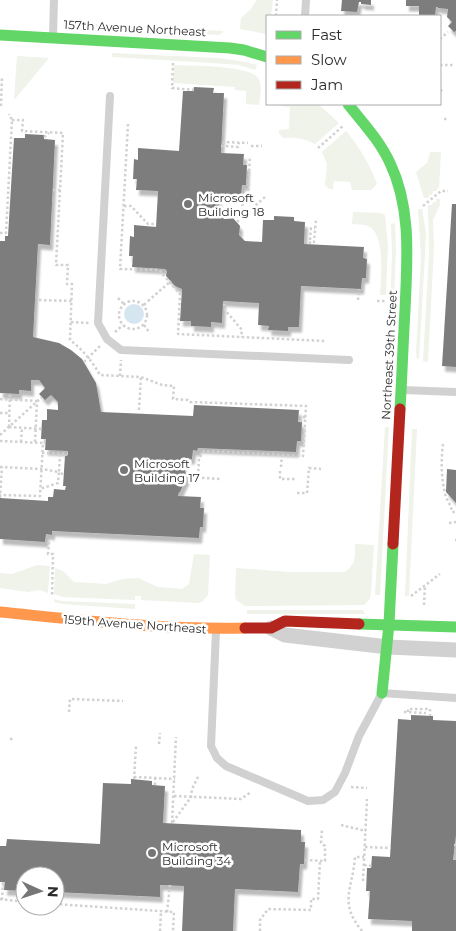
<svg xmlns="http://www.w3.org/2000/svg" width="456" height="931" viewBox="0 0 456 931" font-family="Montserrat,sans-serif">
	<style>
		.green { fill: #eff3ea }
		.water { fill: #d6e6f1 }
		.building { fill: #7d7d7d; filter: url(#shadow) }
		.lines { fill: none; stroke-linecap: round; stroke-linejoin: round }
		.path { stroke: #d1d1d1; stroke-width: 2.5; stroke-dasharray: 2.5 2.5; stroke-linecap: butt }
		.lane { stroke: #d1d1d1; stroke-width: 8 }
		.street { stroke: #d1d1d1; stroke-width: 15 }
		.fast { stroke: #63d668; stroke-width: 11 }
		.slow { stroke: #ff974d; stroke-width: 11 }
		.jam { stroke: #b3261e; stroke-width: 11 }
		.path-bridge { stroke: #d1d1d1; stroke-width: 2.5; stroke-dasharray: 2.5 2.5; stroke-linecap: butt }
		.poi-dot { fill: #767676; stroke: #fff; stroke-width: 2 }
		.labels { text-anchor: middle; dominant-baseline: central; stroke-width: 5; stroke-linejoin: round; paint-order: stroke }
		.street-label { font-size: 12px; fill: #2c2c2c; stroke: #fff }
		.poi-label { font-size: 12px; fill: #2c2c2c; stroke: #fff; text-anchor: start }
	</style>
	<defs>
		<filter id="shadow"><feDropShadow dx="3" dy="5.5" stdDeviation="1" flood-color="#0004"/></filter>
	</defs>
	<rect width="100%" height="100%" fill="#fff"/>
	<!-- green -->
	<g class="green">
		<polygon points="257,0 273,0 271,16 267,16 266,34 240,29 241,18 250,10"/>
		<polygon points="63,22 223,31 223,32 219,35 63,26"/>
		<polygon points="112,53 218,58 240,61 257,65 255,70 239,65 212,63 112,57"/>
		<polygon points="17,56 49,58 14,100"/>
		<path d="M174 65C190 66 250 65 258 78 263 85 260 97 259 105L246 104V91L235 90V87L173 83Z"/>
		<path d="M281 104H318L339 123 315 144C303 138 296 137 283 138L279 133V130L289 129 290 107 280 106Z"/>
		<path d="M346 131C359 147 370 164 377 184L371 190H352L350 182 334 181 333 189H329L325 185 327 164 322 152Z"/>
		<polygon points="431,152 441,152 439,188 437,188 437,191 433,191 432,195 429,195 429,198 424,198 416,172 427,163 430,153"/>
		<polygon points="436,198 440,199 440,205 433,220 434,247 428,362 423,361 429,254 428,205 432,205 433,202 436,202"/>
		<polygon points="418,209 422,209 426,233 425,254 419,359 417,359 416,354 421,257"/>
		<path d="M353 212 381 213 385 215 388 245 386 295H380C381 279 386 233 368 226 364 224 357 225 352 224Z"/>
		<polygon points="395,223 396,251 391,362 388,362 392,255 391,224"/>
		<polygon points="385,427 389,427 380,595 375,595"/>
		<polygon points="412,429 417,429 409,595 405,597"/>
		<path d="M355 544 374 545 371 593 370 599 364 605 245 606 236 600 235 596 236 568 289 572H344C356 566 355 556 355 544Z"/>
		<polygon points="194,554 210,555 208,595 202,602 198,603 141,600 141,596 135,596 135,600 62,597 54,594 55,568 63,571 74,582 106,584 122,579 138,578 158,587 182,589 189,584"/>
		<polygon points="37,565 50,566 48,593 40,590 28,592 0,588 0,573 12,574"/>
		<polygon points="54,599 61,601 135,604 135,609 62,604 54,602"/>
		<polygon points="247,610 363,610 365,614 247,614"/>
	</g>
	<!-- water -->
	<circle class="water" cx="134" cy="314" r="10"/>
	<!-- building -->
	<g class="building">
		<polygon points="342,0 371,0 371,5 361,4 361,2 359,2 357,12 341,11"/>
		<polygon points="406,0 456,0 456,31 454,32 448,26 452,22 447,17 448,9 438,8 438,7 436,7 435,16 419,15 419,6 406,6"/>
		<polygon points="194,87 214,88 213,93 224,93 221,153 244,154 243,165 247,165 246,185 242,185 241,196 219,195 218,212 224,219 233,218 240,226 239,235 245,241 262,242 263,220 274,220 274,216 294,217 294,221 305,222 304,244 364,247 363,258 367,259 366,278 362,278 361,289 301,286 299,327 288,327 288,331 268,330 269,326 258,325 259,303 223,301 222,323 211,322 211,327 191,326 191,321 180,321 182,289 175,286 166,276 167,271 165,269 132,267 133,256 129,256 130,236 134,237 134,225 156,227 158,191 136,190 137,179 133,179 134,159 138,160 138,148 179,151 183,91 193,91"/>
		<polygon points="25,134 44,135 44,139 55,140 50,245 38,244 33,337 59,343 71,350 82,359 96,383 101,412 193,416 194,405 299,410 298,422 302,422 301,441 297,441 296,452 198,448 197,451 193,450 192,459 181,458 180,462 182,462 187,477 180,492 179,492 178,496 201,497 200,508 204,508 203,527 200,527 199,538 52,531 52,535 46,534 45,542 0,539 0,498 48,501 48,497 53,497 54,489 65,490 66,486 63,486 65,456 67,456 68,451 45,450 46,439 41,439 42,420 47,420 47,409 58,410 58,402 51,395 45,400 39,394 45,388 39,380 31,380 31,391 19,390 19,394 0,393 0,241 5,241 5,236 8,236 14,138 25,138"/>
		<polygon points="452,204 456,204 456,367 442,366"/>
		<polygon points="447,469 456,470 456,503 446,492"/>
		<polygon points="411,715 433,716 433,720 456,721 456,835 453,860 456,860 456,931 412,931 412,921 368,919 370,891 366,891 367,868 371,868 372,856 390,857 398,719 411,720"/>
		<polygon points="131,779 152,781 152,785 165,786 163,823 301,830 301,842 305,842 304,864 300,864 298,892 235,889 233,931 182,931 184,886 160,885 160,897 55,892 55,876 25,876 25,891 4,890 5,882 0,882 0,846 6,846 7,839 100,844 103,783 131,784"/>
	</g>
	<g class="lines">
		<!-- path -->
		<g class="path">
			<polyline points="276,16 277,0"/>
			<polyline points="440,39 448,32"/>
			<polyline points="173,63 172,88 194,90"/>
			<polyline points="440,65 455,65"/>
			<polyline points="440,90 444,91"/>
			<polyline points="1,106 2,76"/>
			<polyline points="444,119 447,119"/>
			<path d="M12 120H23L22 131 63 133 56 265H68L67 284H72L70 340C83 350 92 361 100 375L141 377 162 385 174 386 173 399 188 400 190 402 306 406 303 456 204 451 199 458 198 478"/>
			<polyline points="128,124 120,269 159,270 180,294 178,334 325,341"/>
			<polyline points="44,137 49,133"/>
			<polyline points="221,146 224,146 224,142 248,143"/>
			<polyline points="226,146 238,147 239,143"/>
			<polyline points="251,146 262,146"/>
			<polyline points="318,148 343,126"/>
			<polyline points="53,190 60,190"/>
			<polyline points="124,206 131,206 148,224 154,224 154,227"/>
			<polyline points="423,206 441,191 448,191"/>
			<polyline points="245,215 242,211 243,193 248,193 250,156"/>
			<polyline points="237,222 265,197"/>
			<polyline points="0,233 6,233 12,120 9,114"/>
			<polyline points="310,240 311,228 315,228"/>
			<polyline points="310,244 310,242 314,242 316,219"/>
			<polyline points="118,298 124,304"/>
			<polyline points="39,300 72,301"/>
			<polyline points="358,300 359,289"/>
			<circle cx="133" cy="315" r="14"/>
			<polyline points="377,301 385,301"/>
			<polyline points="144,305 148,301"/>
			<polyline points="223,305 225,305 225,310 242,330 241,337"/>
			<polyline points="71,322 89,323"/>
			<polyline points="144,325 149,332"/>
			<polyline points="115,332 123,325"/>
			<polyline points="84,362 100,346"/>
			<polyline points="120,376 121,360"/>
			<polyline points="0,399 37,401"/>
			<polyline points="139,410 141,377"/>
			<polyline points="0,413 9,413"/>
			<polyline points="300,422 305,416"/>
			<polyline points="9,427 42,429"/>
			<polyline points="9,427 10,394"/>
			<polyline points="0,435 42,397"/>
			<polyline points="0,441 43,443 40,496 0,495"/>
			<polyline points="21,442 22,428"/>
			<polyline points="35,442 37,401"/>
			<path d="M443 444C441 460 441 477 445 493 446 500 451 504 452 512H456"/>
			<polyline points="42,453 68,454"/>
			<polyline points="60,454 59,472 64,475"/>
			<polyline points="0,467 42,469 59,472 58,483 40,489"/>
			<polyline points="281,467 282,455"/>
			<polyline points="280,471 280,479 295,479"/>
			<polyline points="187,477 220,479"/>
			<polyline points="297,493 307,493 309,468 321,469"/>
			<polyline points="0,498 2,467"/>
			<polyline points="449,523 456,522"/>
			<polyline points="455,540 456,540"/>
			<polyline points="49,542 48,554 53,554 52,596"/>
			<polyline points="411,596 440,574"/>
			<polyline points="424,605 425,585"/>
			<polyline points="69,712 70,699 123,701"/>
			<polyline points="404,712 426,713"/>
			<polyline points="408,712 408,709 430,709 430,716"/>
			<polyline points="10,739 15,739"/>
			<polyline points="159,744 160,733"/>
			<polyline points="134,777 175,779"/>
			<polyline points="134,779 136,746"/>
			<polyline points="155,785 155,778"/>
			<polyline points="351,787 367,788"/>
			<polyline points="174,796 241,799 251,792"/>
			<polyline points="173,822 191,797 192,789 199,775"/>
			<polyline points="172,823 176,737"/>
			<polyline points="341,825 366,831"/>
			<polyline points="454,845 456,845"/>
			<polyline points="365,847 391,848"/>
			<polyline points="305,860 325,861 325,846 321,843 322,829"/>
			<polyline points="364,865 372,866"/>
			<polyline points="363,881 367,799"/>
			<polyline points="0,899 25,902"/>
			<polyline points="2,900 3,882"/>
			<polyline points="55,904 174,912 173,931"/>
			<polyline points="167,912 170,885"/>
			<polyline points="160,931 161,911"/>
			<polyline points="260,931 260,920 268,909 311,910 311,899 318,899 320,861"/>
			<path d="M362 931C338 902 353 888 355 857H364"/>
		</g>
		<!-- lane -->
		<g class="lane">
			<polyline points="305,16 306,0"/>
			<polyline points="53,36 54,0"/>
			<polyline points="110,96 98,323 107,339 121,350 349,360"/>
			<polyline points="402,390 456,392"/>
			<polyline points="216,631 211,746 217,758 226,766 308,801 323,800 335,792 345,773 359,736 382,693 456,698"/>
		</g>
		<!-- street -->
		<polyline class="street" points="271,628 285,635 388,647 456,650"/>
		<!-- fast -->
		<g class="fast">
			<polyline points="0,35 230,48 244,50 267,57"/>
			<path d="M348 104C363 123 380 141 390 163 412 209 407 261 405 310 403 343 402 376 400 409"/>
			<polyline points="359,624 456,627"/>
			<polyline points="382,693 389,624 393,544"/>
		</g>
		<!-- slow -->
		<path class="slow" d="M0 612C81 620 163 630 245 628"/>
		<!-- jam -->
		<g class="jam">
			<polyline points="393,544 400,409"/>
			<polyline points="245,628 271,628 285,621 359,624"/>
		</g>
		<!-- path-bridge -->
		<polyline class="path-bridge" points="148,301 171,281"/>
	</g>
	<!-- markers -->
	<g class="poi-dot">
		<circle cx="188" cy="204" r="5"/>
		<circle cx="124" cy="470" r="5"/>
		<circle cx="152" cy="853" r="5"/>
	</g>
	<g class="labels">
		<!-- street labels -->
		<g class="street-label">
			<text transform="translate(135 28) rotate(3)">157th Avenue Northeast</text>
			<text transform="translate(389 355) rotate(-87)">Northeast 39th Street</text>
			<text transform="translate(135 624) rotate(4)">159th Avenue Northeast</text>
		</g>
		<!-- poi labels -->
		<g class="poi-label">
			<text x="198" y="197">Microsoft<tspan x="198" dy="14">Building 18</tspan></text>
			<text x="134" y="463">Microsoft<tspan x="134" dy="14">Building 17</tspan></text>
			<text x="162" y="846">Microsoft<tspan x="162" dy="14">Building 34</tspan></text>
		</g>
	</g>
	<!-- legend -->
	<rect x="266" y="15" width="175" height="90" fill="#ffffff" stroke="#ababab"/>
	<rect x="276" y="31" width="25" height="8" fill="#63d668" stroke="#ababab"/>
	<text x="311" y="40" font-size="15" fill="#2c2c2c">Fast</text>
	<rect x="276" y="56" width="25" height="8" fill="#ff974d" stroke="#ababab"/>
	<text x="311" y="65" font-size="15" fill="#2c2c2c">Slow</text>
	<rect x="276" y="81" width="25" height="8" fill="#b3261e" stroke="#ababab"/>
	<text x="311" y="90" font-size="15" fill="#2c2c2c">Jam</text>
	<!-- north arrow -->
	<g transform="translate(40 891) rotate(93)"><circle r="24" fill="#ffffff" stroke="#ababab"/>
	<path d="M0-4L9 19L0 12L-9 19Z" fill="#767676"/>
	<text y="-8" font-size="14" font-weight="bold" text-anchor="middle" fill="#2c2c2c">N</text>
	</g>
</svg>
